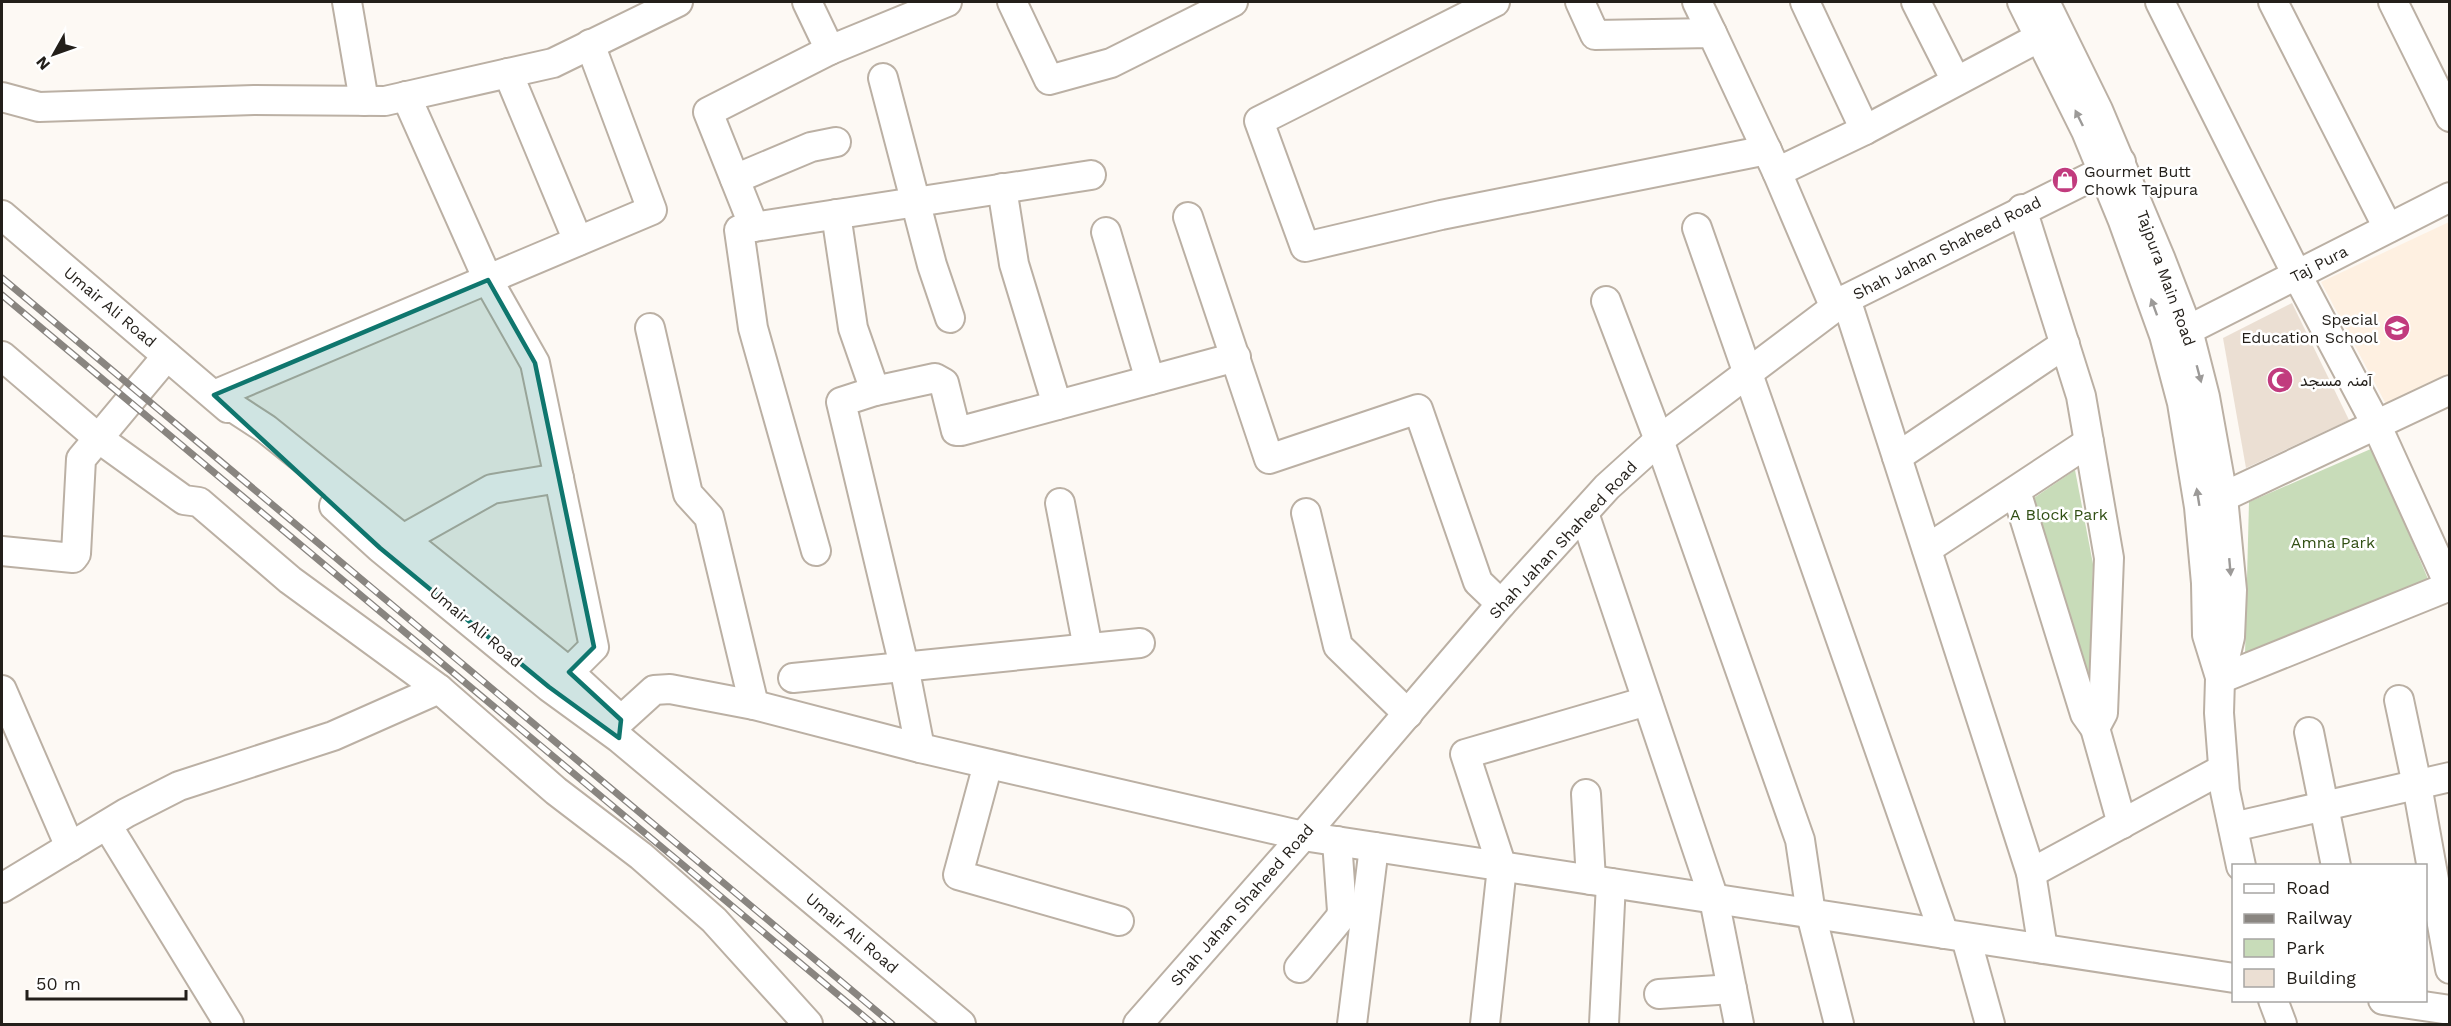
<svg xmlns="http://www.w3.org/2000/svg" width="2451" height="1026" viewBox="0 0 2451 1026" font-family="'Work Sans',Vazirmatn,sans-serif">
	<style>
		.built { fill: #fef0e1 }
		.green { fill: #c8dcb9 }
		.building { fill: #ebdfd3 }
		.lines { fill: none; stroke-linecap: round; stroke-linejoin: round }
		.minor-casing { stroke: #bbb0a4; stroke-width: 32 }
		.minor { stroke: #fff; stroke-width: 28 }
		.rail-casing { stroke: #898580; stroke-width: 7 }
		.rail { stroke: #fff; stroke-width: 4.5; stroke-dasharray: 14; stroke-linecap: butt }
		.oneway { fill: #9c9a98 }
		.marked { fill: #0f766e; fill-opacity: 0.2; stroke: #0f766e; stroke-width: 4.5; stroke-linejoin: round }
		.labels { text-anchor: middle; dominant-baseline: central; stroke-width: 5; stroke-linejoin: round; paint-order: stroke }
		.poi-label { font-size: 16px; fill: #231f1a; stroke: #fff; text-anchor: start }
		.street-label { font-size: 16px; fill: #231f1a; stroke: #fff }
		.park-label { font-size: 16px; fill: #314f14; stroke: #fff }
	</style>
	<rect width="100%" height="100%" fill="#fdf9f4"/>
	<!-- built -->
	<polygon class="built" points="2449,222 2449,375 2387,406 2321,282"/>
	<!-- green -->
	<g class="green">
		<polygon points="2373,448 2428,579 2245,655 2249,502"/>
		<polygon points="2075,470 2093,564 2089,700 2031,500"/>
	</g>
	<!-- building -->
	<polygon class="building" points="2292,303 2349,420 2246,468 2223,338"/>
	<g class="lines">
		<defs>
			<g id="minor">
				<polyline points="347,2 364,101"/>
				<polyline points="807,2 830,50"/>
				<polyline points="947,2 830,50 708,112 754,227 1091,175"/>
				<polyline points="1012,2 1049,80 1111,63 1233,2"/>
				<polyline points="1495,2 1259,121 1305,247 1441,215 1767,150"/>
				<polyline points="1580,2 1595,35 1712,33 1777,172 1835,308"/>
				<polyline points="1697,2 1712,33"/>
				<polyline points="1805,2 1865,130"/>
				<polyline points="1916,2 1956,81"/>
				<polyline points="2022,2 2086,131 2123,221 2164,335 2182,403 2199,507 2206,583 2207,635 2220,677"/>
				<polyline points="2045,2 2098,110 2161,260 2188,330 2205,397 2223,497 2232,590 2230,637 2220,679 2219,713 2225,791 2241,866"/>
				<polyline points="2160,2 2297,275 2376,424 2450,587"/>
				<polyline points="2273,2 2388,228"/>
				<polyline points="2393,2 2450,117"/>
				<polyline points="508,73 578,241"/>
				<polyline points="883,78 932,265 950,318"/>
				<polyline points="406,96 488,280 535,363 594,647 569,672"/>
				<polyline points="2,97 39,107 254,100 385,101 553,63 678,2"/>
				<polyline points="1777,172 1865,130 2040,37"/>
				<polyline points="735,179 811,147 836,142"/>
				<polyline points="1002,188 1014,264 1057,405"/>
				<polyline points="2022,209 2081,396 2109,558 2103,713 2095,728"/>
				<polyline points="836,214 853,328 875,391"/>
				<polyline points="2,215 228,408"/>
				<polyline points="1188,217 1269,459 1418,409 1478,582 1501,604"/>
				<polyline points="754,227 739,230 753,328 816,551"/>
				<polyline points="1697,228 1944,934"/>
				<polyline points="1106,232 1150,380"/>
				<polyline points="1846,299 2031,873 2043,949"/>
				<polyline points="1606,301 1659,440 1800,840 1811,914 1839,1024"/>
				<polyline points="650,328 688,494 709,517 754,705"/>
				<polyline points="2188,330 2450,197"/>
				<polyline points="2,356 98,438 184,500 199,502 290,580 439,689 556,791 641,856 714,920 808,1024"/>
				<polyline points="214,395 266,429 569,672 621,720 654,690 670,689 754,705 920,748 1303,836 2234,978"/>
				<polyline points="214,395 652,210 590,44"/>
				<polyline points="1897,457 2065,344"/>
				<polyline points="2016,491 2085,714 2095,728 2122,824"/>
				<polyline points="2223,497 2450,390"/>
				<polyline points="1060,503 1088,648"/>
				<polyline points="334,506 380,548 549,687 619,738 961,1024"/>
				<polyline points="1306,513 1338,646 1408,714"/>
				<polyline points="1584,513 1714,899 1739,1024"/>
				<polyline points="403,539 492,489 559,478"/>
				<polyline points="1927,549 2089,442"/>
				<polyline points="2,551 73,558 76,554 81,459 167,356"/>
				<polyline points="793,678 1140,643"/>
				<polyline points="2220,679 2450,586"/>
				<polyline points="2,690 70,847"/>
				<polyline points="2399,700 2417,785 2450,969"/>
				<polyline points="2309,732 2336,866"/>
				<polyline points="920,748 904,666 841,402 875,391 935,378 944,383 956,431 961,431 1236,357"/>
				<polyline points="988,764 958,875 1119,921"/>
				<polyline points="1586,794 1591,880"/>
				<polyline points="107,825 229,1024"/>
				<polyline points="2233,827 2450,777"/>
				<polyline points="2031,873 2223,769"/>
				<polyline points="2,888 126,813 179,786 333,736 439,689"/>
				<polyline points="1966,938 1990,1024"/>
				<polyline points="1299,968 1340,918 1342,911 1337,841"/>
				<polyline points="1659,994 1732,989"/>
				<polyline points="2273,1000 2282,1024"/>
				<polyline points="2383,1000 2450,1010"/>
				<polyline points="1138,1024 1303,836 1501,604 1607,487 1659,440 1846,299 2121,162"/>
				<polyline points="1352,1024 1374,847"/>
				<polyline points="1485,1024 1502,867 1465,754 1647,701"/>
				<polyline points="1604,1024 1611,883"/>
			</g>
		</defs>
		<!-- minor casing -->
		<use href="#minor" class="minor-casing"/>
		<!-- minor -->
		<use href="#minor" class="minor"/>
		<defs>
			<g id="rail">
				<polyline points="2,278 892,1024"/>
				<polyline points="2,295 873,1024"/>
			</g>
		</defs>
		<!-- rail casing -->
		<use href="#rail" class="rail-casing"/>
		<!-- rail -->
		<use href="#rail" class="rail"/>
	</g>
	<!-- one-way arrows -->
	<defs><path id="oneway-solid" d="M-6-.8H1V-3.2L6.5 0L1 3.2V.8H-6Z" transform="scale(1.5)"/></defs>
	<g class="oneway">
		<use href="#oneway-solid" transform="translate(2079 118) rotate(-116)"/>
		<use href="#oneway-solid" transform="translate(2154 307) rotate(-110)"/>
		<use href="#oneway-solid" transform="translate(2199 374) rotate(75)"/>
		<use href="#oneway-solid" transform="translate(2198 497) rotate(-99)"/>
		<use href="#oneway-solid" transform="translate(2230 567) rotate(85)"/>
	</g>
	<!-- marked area -->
	<path class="marked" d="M488 280 535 363 594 647 569 672 621 720 619 738 549 687 380 548 214 395Z"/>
	<!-- icons -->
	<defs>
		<symbol id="shop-disc" viewBox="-11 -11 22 22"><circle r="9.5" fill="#c13b7e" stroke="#fff"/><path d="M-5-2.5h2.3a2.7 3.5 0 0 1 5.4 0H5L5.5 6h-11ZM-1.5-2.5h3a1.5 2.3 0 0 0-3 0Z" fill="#fff"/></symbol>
		<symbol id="school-disc" viewBox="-11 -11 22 22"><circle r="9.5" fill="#c13b7e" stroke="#fff"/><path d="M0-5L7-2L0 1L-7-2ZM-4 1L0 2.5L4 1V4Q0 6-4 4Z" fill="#fff"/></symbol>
		<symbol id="mosque-disc" viewBox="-11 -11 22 22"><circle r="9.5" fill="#c13b7e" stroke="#fff"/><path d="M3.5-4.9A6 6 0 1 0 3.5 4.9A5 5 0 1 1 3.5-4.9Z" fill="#fff"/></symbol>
	</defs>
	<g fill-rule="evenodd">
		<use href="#shop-disc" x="2050" y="165" width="30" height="30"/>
		<use href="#school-disc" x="2382" y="313" width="30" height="30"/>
		<use href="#mosque-disc" x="2265" y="365" width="30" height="30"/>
	</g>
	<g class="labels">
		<!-- poi labels -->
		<g class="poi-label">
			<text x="2084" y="171">Gourmet Butt<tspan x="2084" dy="18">Chowk Tajpura</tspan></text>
			<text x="2378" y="319" text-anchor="end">Special<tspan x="2378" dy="18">Education School</tspan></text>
			<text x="2300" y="380">آمنہ مسجد</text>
		</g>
		<!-- street labels -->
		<g class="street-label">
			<text transform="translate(1947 248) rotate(-27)">Shah Jahan Shaheed Road</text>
			<text transform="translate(2319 264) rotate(-27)">Taj Pura</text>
			<text transform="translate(2166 278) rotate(70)">Tajpura Main Road</text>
			<text transform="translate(110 307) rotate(40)">Umair Ali Road</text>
			<text transform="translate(1563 540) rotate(-47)">Shah Jahan Shaheed Road</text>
			<text transform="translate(476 627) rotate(40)">Umair Ali Road</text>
			<text transform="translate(1242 905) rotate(-49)">Shah Jahan Shaheed Road</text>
			<text transform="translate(852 933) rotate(40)">Umair Ali Road</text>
		</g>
		<!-- park labels -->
		<g class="park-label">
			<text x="2059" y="514">A Block Park</text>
			<text x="2333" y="542">Amna Park</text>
		</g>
	</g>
	<!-- border -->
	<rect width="2451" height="1026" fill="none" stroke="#231f1a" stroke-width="6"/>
	<!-- legend -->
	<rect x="2232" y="864" width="195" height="138" fill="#ffffff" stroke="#a7a5a3" stroke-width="1.5"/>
	<rect x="2244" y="884" width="30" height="9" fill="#ffffff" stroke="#a7a5a3" stroke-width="1.5"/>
	<text x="2286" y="894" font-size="18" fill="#231f1a">Road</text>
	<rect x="2244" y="914" width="30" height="9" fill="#898580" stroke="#a7a5a3" stroke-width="1.5"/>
	<text x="2286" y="924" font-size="18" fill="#231f1a">Railway</text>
	<rect x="2244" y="939" width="30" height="18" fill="#c8dcb9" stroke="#a7a5a3" stroke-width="1.5"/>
	<text x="2286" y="954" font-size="18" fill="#231f1a">Park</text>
	<rect x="2244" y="969" width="30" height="18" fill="#ebdfd3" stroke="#a7a5a3" stroke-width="1.5"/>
	<text x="2286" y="984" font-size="18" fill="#231f1a">Building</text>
	<!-- north arrow -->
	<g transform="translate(54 54) rotate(230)" stroke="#ffffff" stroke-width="4.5" paint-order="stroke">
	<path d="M0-4.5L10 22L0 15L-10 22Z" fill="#231f1a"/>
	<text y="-9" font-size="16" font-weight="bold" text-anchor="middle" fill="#231f1a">N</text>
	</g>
	<!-- scale -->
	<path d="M27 990v9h159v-9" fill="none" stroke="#231f1a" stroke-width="3"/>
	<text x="36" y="990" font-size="18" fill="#231f1a" stroke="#ffffff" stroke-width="4.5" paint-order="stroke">50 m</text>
</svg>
